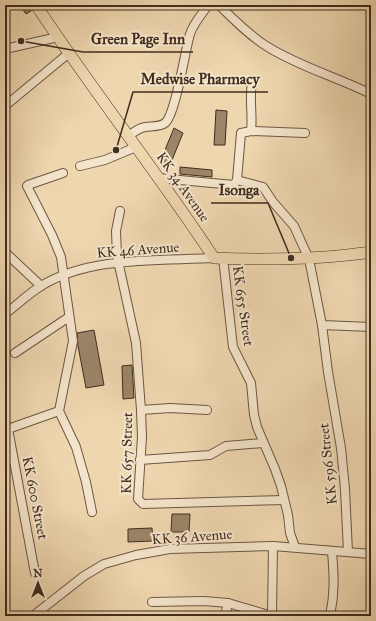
<svg xmlns="http://www.w3.org/2000/svg" width="376" height="621" viewBox="0 0 376 621" font-family="'IM FELL Great Primer',serif">
	<style>
		.building { fill: #9b8569; stroke: #412d1e }
		.lines { fill: none; stroke-linecap: round; stroke-linejoin: round }
		.minor-casing { stroke: #6c5742; stroke-width: 10 }
		.major-casing { stroke: #412d1e; stroke-width: 12 }
		.minor { stroke: #f4e4cb; stroke-width: 8 }
		.major { stroke: #eed6af; stroke-width: 11 }
		.labels { text-anchor: middle; dominant-baseline: central; stroke-width: 4; stroke-linejoin: round; paint-order: stroke }
		.street-label { font-size: 14px; fill: #412d1e; stroke: #f4e4cb }
		.leader { fill: none; stroke: #412d1e; stroke-width: 1.5 }
		.callout-dot { fill: #412d1e; stroke: #f4e4cb; stroke-width: 1.5 }
		.callout-label { font-size: 15px; text-anchor: middle; font-weight: bold; fill: #412d1e; stroke: #f4e4cb; stroke-width: 4; stroke-linejoin: round; paint-order: stroke }
	</style>
	<rect width="100%" height="100%" fill="#eed6af"/>
	<filter id="stains"><feTurbulence type="fractalNoise" baseFrequency=".005" numOctaves="4"/><feColorMatrix values="0 0 0 0 .2 0 0 0 0 .09 0 0 0 0 .02 0 0 0 .5 -.17"/></filter>
	<radialGradient id="worn" r=".72"><stop offset=".6" stop-color="#630" stop-opacity="0"/><stop offset="1" stop-color="#630" stop-opacity=".3"/></radialGradient>
	<!-- building -->
	<g class="building">
		<polygon points="20,5 29,5 31,11 26,14"/>
		<polygon points="216,110 227,111 225,145 214,145"/>
		<polygon points="174,128 183,133 170,165 160,162"/>
		<polygon points="180,167 212,170 212,177 180,174"/>
		<polygon points="94,330 104,385 86,388 78,346 77,333"/>
		<polygon points="132,365 134,398 123,399 122,366"/>
		<polygon points="172,514 190,514 189,532 171,532"/>
		<polygon points="152,528 153,541 128,542 128,529"/>
	</g>
	<g class="lines">
		<defs>
			<g id="minor">
				<path d="M219 5C233 19 251 37 268 47 300 67 337 77 371 94"/>
				<polyline points="5,49 58,37"/>
				<polyline points="5,106 69,53"/>
				<path d="M251 131C253 115 249 99 252 83"/>
				<path d="M129 136C134 132 138 128 145 127 151 126 160 127 165 123 176 114 185 50 190 34 193 24 202 14 208 5"/>
				<polyline points="80,166 105,160 136,147"/>
				<polyline points="63,173 28,185 27,186 52,235 61,257 73,341 59,411 76,447 86,482 92,512"/>
				<polyline points="158,178 234,185 237,180 241,133 251,131 305,133"/>
				<polyline points="237,180 263,187 273,202 294,226 309,259 322,325 371,327"/>
				<polyline points="120,211 116,231 117,256 136,343 141,410 142,437 138,499 143,504 284,500"/>
				<polyline points="5,252 41,286"/>
				<polyline points="223,258 233,347 251,383 254,415 257,427 275,469 281,486 288,515 290,533 295,547"/>
				<path d="M5 314C17 305 28 294 41 286 90 256 158 261 214 258"/>
				<polyline points="322,325 328,372 341,448 345,489 348,552"/>
				<polyline points="15,353 69,317"/>
				<polyline points="141,410 170,408 207,410"/>
				<polyline points="8,429 35,573"/>
				<polyline points="5,430 59,411"/>
				<polyline points="140,460 210,455 226,446 263,443"/>
				<polyline points="152,602 204,601 228,603 272,616 273,546"/>
				<polyline points="33,616 84,576 104,564 136,555 170,549 273,546 371,554"/>
				<polyline points="225,616 228,603"/>
				<path d="M330 616C335 592 334 576 332 551"/>
			</g>
			<path id="major" d="M36 5C93 91 157 172 214 258 267 260 319 260 371 252"/>
		</defs>
		<!-- minor casing -->
		<use href="#minor" class="minor-casing"/>
		<!-- major casing -->
		<use href="#major" class="major-casing"/>
		<!-- minor -->
		<use href="#minor" class="minor"/>
		<!-- major -->
		<use href="#major" class="major"/>
	</g>
	<g class="labels">
		<!-- street labels -->
		<g class="street-label">
			<text transform="translate(183 187) rotate(55)">KK 34 Avenue</text>
			<text transform="translate(138 250) rotate(-4)">KK 46 Avenue</text>
			<text transform="translate(243 306) rotate(82)">KK 655 Street</text>
			<text transform="translate(127 453) rotate(-89)">KK 657 Street</text>
			<text transform="translate(328 464) rotate(-96)">KK 596 Street</text>
			<text transform="translate(35 498) rotate(79)">KK 600 Street</text>
			<text transform="translate(192 537) rotate(-4)">KK 36 Avenue</text>
		</g>
	</g>
	<!-- callouts -->
	<path class="leader" d="M21 41L83 52H193M116 150L133 92H268M291 258L268 203H211"/>
	<g class="callout-dot">
		<circle cx="21" cy="41" r="4"/>
		<circle cx="116" cy="150" r="4"/>
		<circle cx="291" cy="258" r="4"/>
	</g>
	<g class="callout-label">
		<text x="138" y="44">Green Page Inn</text>
		<text x="200" y="84">Medwise Pharmacy</text>
		<text x="239" y="195">Isonga</text>
	</g>
	<!-- margin -->
	<rect width="376" height="621" fill="none" stroke="#eed6af" stroke-width="20"/>
	<rect x="6" y="6" width="364" height="609" fill="none" stroke="#412d1e" stroke-width="2"/>
	<rect x="10" y="10" width="356" height="601" fill="none" stroke="#412d1e"/>
	<!-- north arrow -->
	<g transform="translate(38 583)" stroke="#f4e4cb" stroke-width="3" paint-order="stroke">
	<path d="M0-3L7 15L0 10L-7 15Z" fill="#412d1e"/>
	<text y="-6" font-size="11" font-weight="bold" text-anchor="middle" fill="#412d1e">N</text>
	</g>
	<rect width="100%" height="100%" filter="url(#stains)"/>
	<rect width="100%" height="100%" fill="url(#worn)"/>
</svg>
